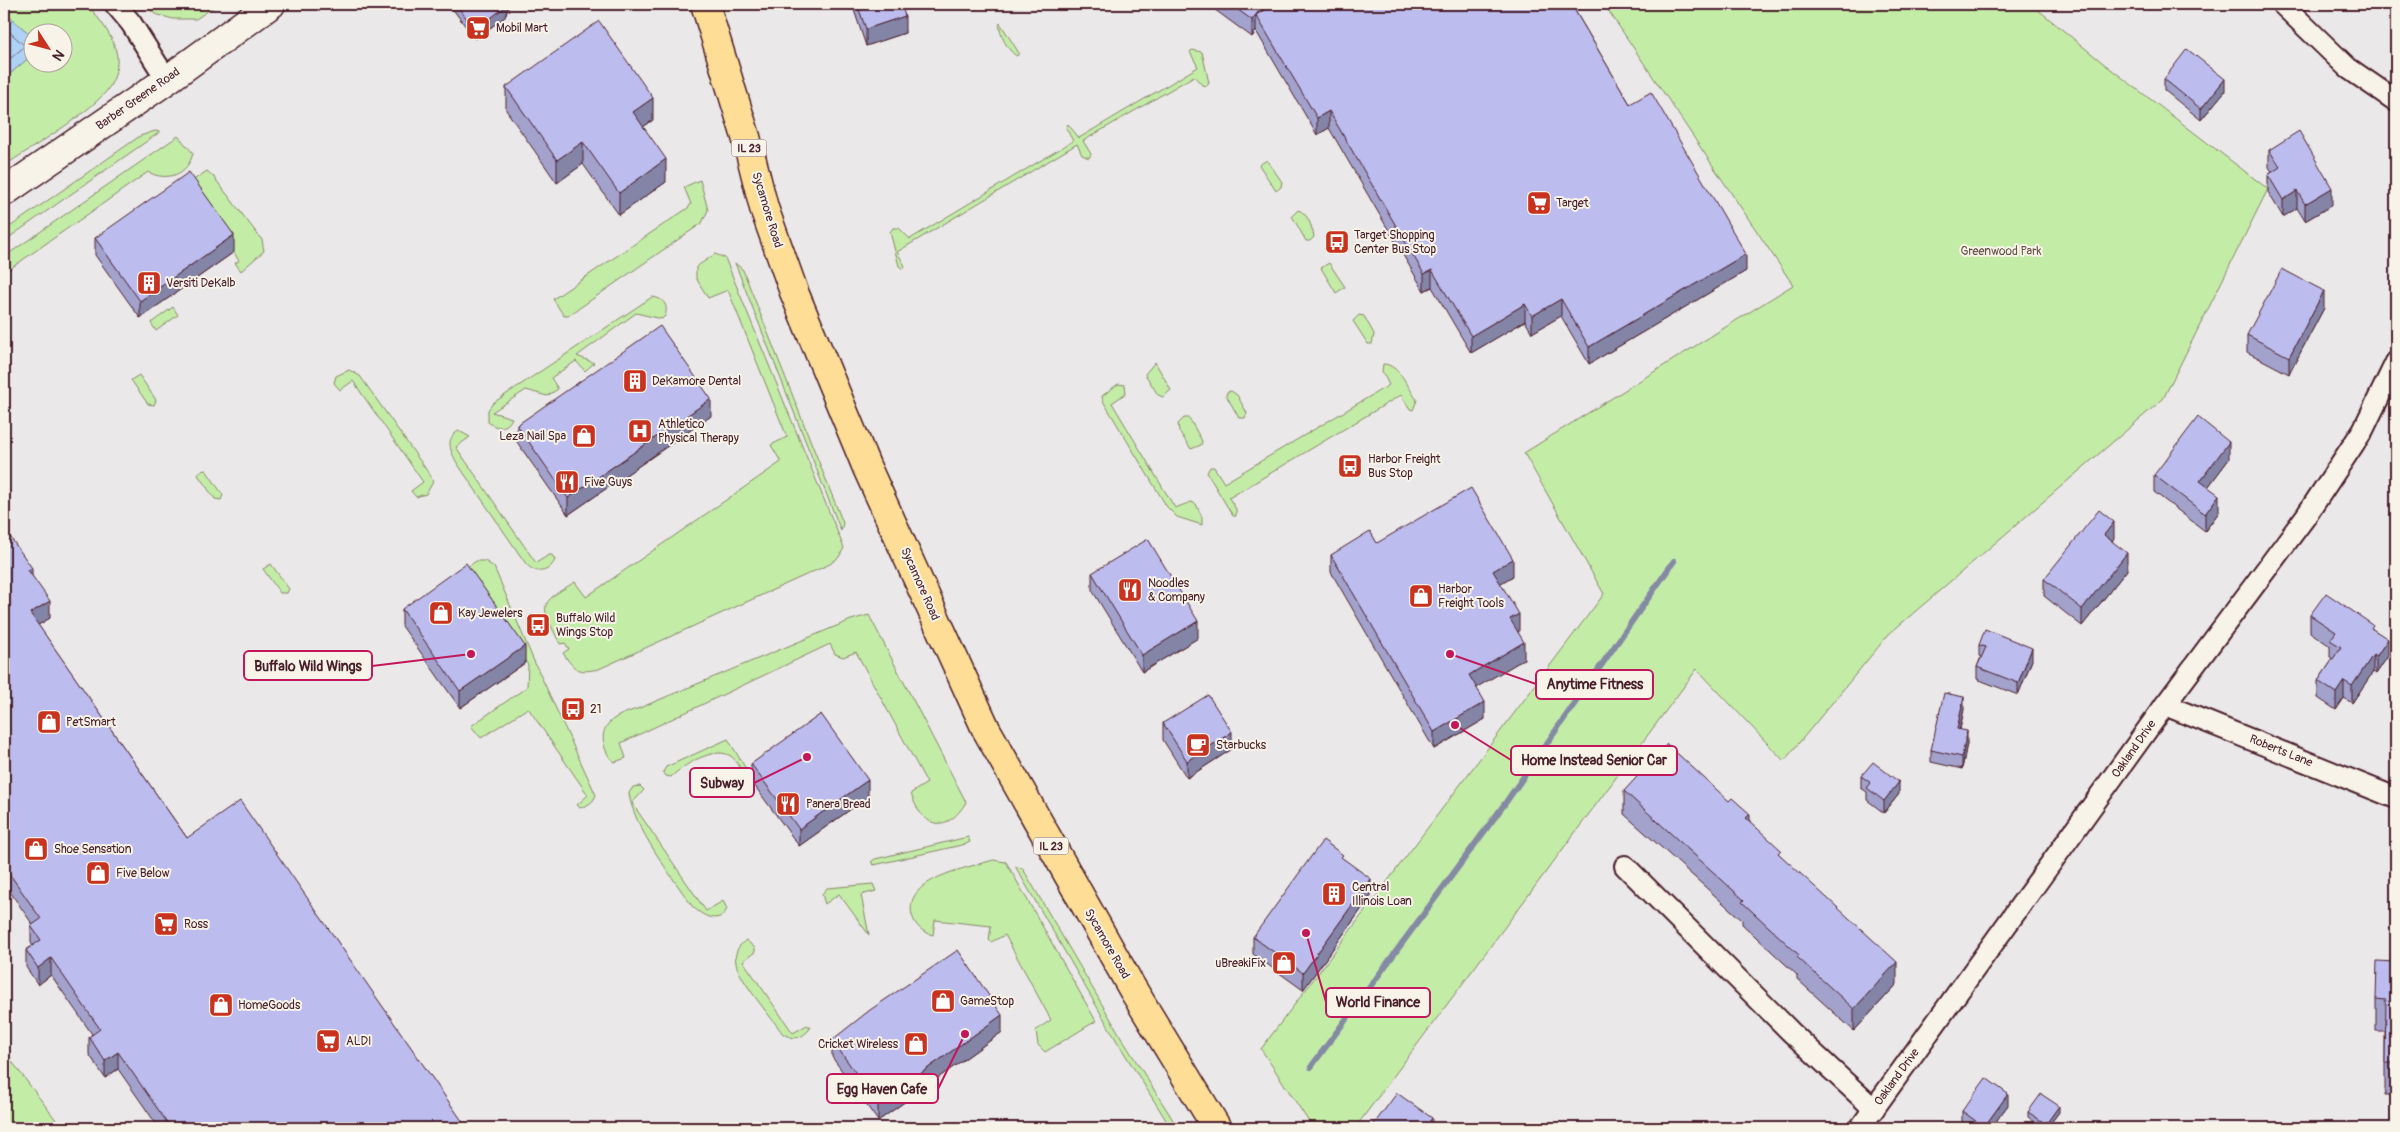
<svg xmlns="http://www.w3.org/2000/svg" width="2400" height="1132" viewBox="0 0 2400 1132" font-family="Pangolin,sans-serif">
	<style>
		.green { fill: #c3eca7; stroke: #868669 }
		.water { fill: #acd2f5; stroke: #858aa4 }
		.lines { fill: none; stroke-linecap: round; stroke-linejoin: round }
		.shore { stroke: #71677c; stroke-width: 1 }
		.stream { stroke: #858aa4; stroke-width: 6 }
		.street-casing { stroke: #4a1f2b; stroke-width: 24 }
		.secondary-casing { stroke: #4a1f2b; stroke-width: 31 }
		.primary-casing { stroke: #4a1f2b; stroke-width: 31 }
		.street { stroke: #f7f3e8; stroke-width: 20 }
		.secondary { stroke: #f7f3e8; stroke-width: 28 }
		.primary { stroke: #fedd96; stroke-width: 28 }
		.wall { fill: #a2a2cd; stroke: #4a1f2b }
		.shaded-wall { fill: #8484a7; stroke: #4a1f2b }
		.building { fill: #bcbcee; stroke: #4a1f2b }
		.labels { text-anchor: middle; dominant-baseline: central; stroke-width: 4; stroke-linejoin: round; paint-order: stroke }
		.shield { fill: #f7f3e8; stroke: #7e5f64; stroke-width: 1 }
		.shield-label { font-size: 11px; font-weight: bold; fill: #4a1f2b }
		.poi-label { font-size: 12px; fill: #4a1f2b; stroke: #f7f3e8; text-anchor: start }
		.street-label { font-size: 12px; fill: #4a1f2b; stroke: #f7f3e8 }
		.park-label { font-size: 12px; fill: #68524a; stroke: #f7f3e8 }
		.leader { fill: none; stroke: #c2185b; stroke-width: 2 }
		.callout-dot { fill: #c2185b; stroke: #f7f3e8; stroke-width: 2 }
		.callout { fill: #f7f3e8; stroke: #c2185b; stroke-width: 2 }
		.callout-label { font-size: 14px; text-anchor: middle; font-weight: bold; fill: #4a1f2b }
	</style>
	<rect width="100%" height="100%" fill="#ebe8e9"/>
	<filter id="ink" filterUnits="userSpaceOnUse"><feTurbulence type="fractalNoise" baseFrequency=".02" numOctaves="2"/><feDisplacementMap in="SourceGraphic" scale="10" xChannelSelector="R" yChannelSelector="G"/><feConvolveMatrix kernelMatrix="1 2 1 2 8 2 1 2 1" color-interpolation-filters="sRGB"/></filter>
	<g filter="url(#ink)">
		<!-- green -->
		<g class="green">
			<path d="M4 4H87C99 19 114 36 117 56 118 66 115 78 110 86 95 111 30 148 4 166V79L32 55V62H62V32H32V36L4 12Z"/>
			<polygon points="142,4 218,4 196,19 173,19 155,14"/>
			<polygon points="1604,4 2031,4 2103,63 2268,189 2163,399 1889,634 1784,761 1697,669 1355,1128 1313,1128 1261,1049 1604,594 1524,453 1793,285"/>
			<path d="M1000 23 1019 53 1017 56C1009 53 997 31 1000 23Z"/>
			<polygon points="1192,50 1202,52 1209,83 1207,86 1202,85 1194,76 1083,141 1091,154 1089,158 1082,155 1077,144 897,252 905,266 903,269 899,266 890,232 893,228 899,228 910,239 1073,141 1066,128 1068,124 1079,138 1198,67 1190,52"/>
			<polygon points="155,131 160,132 4,241 4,231 140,136"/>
			<path d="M178 136 193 153C188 175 167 182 148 172L4 273V257Z"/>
			<polygon points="1267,160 1282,182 1281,187 1276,191 1259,165"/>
			<polygon points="207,171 213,176 262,240 264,251 241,271 235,263 239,261 192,181"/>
			<polygon points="700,180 708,210 702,223 568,316 564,316 553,299 688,208 691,204 684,187"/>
			<path d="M1298 210C1308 213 1312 227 1314 237L1310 241H1306L1292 216Z"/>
			<path d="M715 254 725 258 844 548 839 557 830 564 599 669C578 673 575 671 563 653L569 649 565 643 560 644C541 605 536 605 575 582L586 597 781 462 771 445 787 437 728 290 708 298 696 278V267Z"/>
			<polygon points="735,263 743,270 843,523 841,531"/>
			<polygon points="1329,263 1345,287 1336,293 1321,268"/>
			<path d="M652 297C663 298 669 305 665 316L662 319 636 313 577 356 594 363 585 371 576 361 551 378 558 389 547 396 526 390 492 412 512 418C508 428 497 430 488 422V410L493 403Z"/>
			<polygon points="173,307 178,315 156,331 151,323"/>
			<polygon points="1359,315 1364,316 1374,334 1372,344 1368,344 1353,321"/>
			<polygon points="1155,362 1171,390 1163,397 1158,395 1145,374"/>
			<path d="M1383 364C1399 364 1409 389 1417 400L1413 410 1410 409 1401 395 1229 498 1236 509V516H1233L1207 473 1210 467H1214L1224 483 1389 385 1382 371Z"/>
			<polygon points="349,370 360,376 430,475 433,482 426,494 416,497 411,491 423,482 353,381 340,390 334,383 336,376"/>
			<polygon points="139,375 156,400 154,405 148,404 131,380"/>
			<polygon points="1118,384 1125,385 1126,393 1112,403 1175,508 1191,502 1196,504 1202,517 1202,525 1177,517 1167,507 1103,401 1102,396"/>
			<polygon points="1231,391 1237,395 1247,413 1245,418 1239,418 1226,395 1227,392"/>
			<polygon points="1184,418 1189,418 1202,441 1201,445 1191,449 1179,431 1178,424"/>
			<path d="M459 431 470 437 456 447 536 563 549 555H552L555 560C548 574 536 574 526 564L457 463C451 452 444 438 459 431Z"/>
			<polygon points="206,470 223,495 221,500 215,499 198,475 201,471"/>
			<path d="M476 561H485L494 567 533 659 596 795C593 803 588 805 580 808L577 805 588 795 528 708 481 738 471 726 527 687 528 665 462 571Z"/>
			<polygon points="271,564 289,589 287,593 280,593 263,569"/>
			<path d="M869 615 966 802C947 835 921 828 911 793L927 783 856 652 843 657 835 654 830 644 621 743 626 758 615 762C609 758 606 752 604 745 599 722 618 715 637 709L851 620Z"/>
			<path d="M728 739 749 774 745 777C741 770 737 761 732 757 716 744 682 766 671 777L666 776 663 772 666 767Z"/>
			<path d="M640 786 644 790 632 803 706 911 723 901 727 909C719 926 701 915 692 906 673 878 632 825 629 793L633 787Z"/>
			<polygon points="968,837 970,842 966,844 874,865 871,862 875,859"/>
			<path d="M993 860 1006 862 1096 1021 1045 1052 1038 1045 1036 1030 1051 1020 1005 935 991 942 989 940 991 926 935 920 933 935C922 932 915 926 912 915 903 878 968 868 993 860Z"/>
			<polygon points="1015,866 1023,869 1124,1042 1178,1128 1171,1128 1118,1043"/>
			<polygon points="873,884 876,891 861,895 869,935 839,894 825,904 822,894 827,888"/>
			<path d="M746 940 755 948V952L743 961 793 1033 807 1025 810 1027 809 1030C800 1039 795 1040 783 1034 772 1018 739 980 736 963 734 953 738 946 746 940Z"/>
			<polygon points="4,1051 62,1128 4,1128"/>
		</g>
		<!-- water -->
		<polygon class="water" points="4,12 32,36 32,55 4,79"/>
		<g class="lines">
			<!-- shore -->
			<polyline class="shore" points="4,27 25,46 4,64"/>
			<!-- stream -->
			<polyline class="stream" points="1311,1067 1506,802 1674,561"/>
			<defs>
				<g id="street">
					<polyline points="115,4 131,23 167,80"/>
					<polyline points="2282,4 2348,68 2396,101"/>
					<polyline points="2165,705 2396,798"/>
					<polyline points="1625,866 1792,1033 1874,1109"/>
					<polyline points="1860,1128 2165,705 2306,516 2363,430 2396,362"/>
				</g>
				<polyline id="secondary" points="4,192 167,80 271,4"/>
				<polyline id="primary" points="705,4 746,137 764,208 794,292 867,468 986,729 1132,988 1217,1128"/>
			</defs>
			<!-- street casing -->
			<use href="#street" class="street-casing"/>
			<!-- secondary casing -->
			<use href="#secondary" class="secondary-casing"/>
			<!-- primary casing -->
			<use href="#primary" class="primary-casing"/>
			<!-- street -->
			<use href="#street" class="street"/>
			<!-- secondary -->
			<use href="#secondary" class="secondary"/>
			<!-- primary -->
			<use href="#primary" class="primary"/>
		</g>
		<!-- wall -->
		<g class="wall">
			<polygon points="449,4 509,4 505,17 475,39"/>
			<polygon points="852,4 901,4 905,33 866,46"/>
			<polygon points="1207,4 1571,4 1630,104 1746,271 1589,364 1561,316 1532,333 1525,321 1471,353 1432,287 1424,291 1329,128 1317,135 1256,31 1252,37"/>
			<polygon points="2164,79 2225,91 2201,120 2164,90"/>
			<polygon points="506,87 653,120 643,127 666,182 619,215 583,164 557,183 506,110"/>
			<polygon points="2269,150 2332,205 2305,221 2297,208 2283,217 2268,192 2268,175 2272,172 2269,167"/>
			<polygon points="95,238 234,252 140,318 95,255"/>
			<polygon points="2324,308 2289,374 2247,352 2247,335"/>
			<polygon points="711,416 568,515 517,442 517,425"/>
			<polygon points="2229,459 2208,487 2219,512 2205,531 2154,492 2154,475"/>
			<polygon points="4,528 32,576 50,618 38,625 187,838 467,1128 159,1128 118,1069 105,1078 89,1054 89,1037 92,1034 51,975 38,985 26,967 26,950 33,946 31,943 31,926 33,925 4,883"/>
			<polygon points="2114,539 2112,541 2127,570 2082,626 2044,596 2044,579"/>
			<polygon points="1377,543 1513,576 1500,583 1519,632 1518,632 1524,659 1476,687 1485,719 1434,749 1331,572 1331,555"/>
			<polygon points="1092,573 1198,638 1142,672 1092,590"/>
			<polygon points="402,609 525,663 460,708 402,626"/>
			<polygon points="2310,615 2373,629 2388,656 2376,674 2373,672 2352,703 2344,698 2336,710 2318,698 2318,681 2333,659 2330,657 2330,646 2310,632"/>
			<polygon points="1979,645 2032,660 2018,695 1977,679 1977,667 1981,657 1979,656"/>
			<polygon points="1964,709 1960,730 1967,743 1962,769 1931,762 1931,750"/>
			<polygon points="1163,723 1232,749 1187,778 1163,740"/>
			<polygon points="751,764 868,797 799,846 751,781"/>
			<polygon points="1861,776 1899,794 1884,813 1867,800 1867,792 1861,788"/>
			<polygon points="1624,791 1750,822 1897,984 1854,1031 1797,979 1797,975 1742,924 1742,920 1624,814"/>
			<polygon points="1343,859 1371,896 1303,990 1253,954 1253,937"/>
			<polygon points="2396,962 2396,1095 2385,1095 2385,1031 2376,1031 2376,999"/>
			<polygon points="1002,1032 878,1121 832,1057 832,1040"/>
			<polygon points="2008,1105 1991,1128 1969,1128 1962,1123 1962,1111"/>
			<polygon points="2028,1112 2059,1112 2047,1128 2043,1128 2028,1117"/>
		</g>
		<!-- shaded-wall -->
		<g class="shaded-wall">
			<polygon points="506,4 509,4 505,17 475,39 475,30"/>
			<polygon points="1264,4 1277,4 1256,15 1256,31 1252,37 1252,20"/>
			<polygon points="905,16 905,33 866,46 866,29"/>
			<polygon points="2225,79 2225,91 2201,120 2201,109"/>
			<polygon points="653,98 653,120 633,134 633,112"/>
			<polygon points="1329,111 1329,128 1317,135 1317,118"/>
			<polygon points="583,142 583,164 557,183 557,160"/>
			<polygon points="666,159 666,182 619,215 619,193"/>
			<polygon points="2332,188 2332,205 2305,221 2305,204"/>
			<polygon points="2297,191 2297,208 2283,217 2283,200"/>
			<polygon points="234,235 234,252 140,318 140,301"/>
			<polygon points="1746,254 1746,271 1589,364 1589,347"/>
			<polygon points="1432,270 1432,287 1424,291 1424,274"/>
			<polygon points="2324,291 2324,308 2289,374 2289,357"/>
			<polygon points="1561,299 1561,316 1532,333 1532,316"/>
			<polygon points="1525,304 1525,321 1471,353 1471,336"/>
			<polygon points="711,399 711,416 568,515 568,498"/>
			<polygon points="2229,442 2229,459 2200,498 2200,481"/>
			<polygon points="2219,495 2219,512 2205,531 2205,514"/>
			<polygon points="2114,522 2114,539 2104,552 2104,535"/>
			<polygon points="2127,553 2127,570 2082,626 2082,609"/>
			<polygon points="1513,559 1513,576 1493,588 1493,571"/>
			<polygon points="32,568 32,585 28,570"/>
			<polygon points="50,601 50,618 30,630 30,613"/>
			<polygon points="1519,614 1519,632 1510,636 1510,619"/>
			<polygon points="1198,621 1198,638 1142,672 1142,655"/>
			<polygon points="2388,639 2388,656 2376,674 2376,657"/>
			<polygon points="1524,642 1524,659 1469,692 1469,675"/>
			<polygon points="525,646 525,663 460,708 460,691"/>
			<polygon points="2032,648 2032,660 2018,695 2018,683"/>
			<polygon points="2373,655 2373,672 2352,703 2352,686"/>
			<polygon points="2344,681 2344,698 2336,710 2336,693"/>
			<polygon points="1964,697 1964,709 1957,741 1957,729"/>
			<polygon points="1485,702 1485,719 1434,749 1434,732"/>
			<polygon points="1967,731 1967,743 1962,769 1962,757"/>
			<polygon points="1232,732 1232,749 1187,778 1187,761"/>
			<polygon points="868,780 868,797 799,846 799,829"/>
			<polygon points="1899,782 1899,794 1884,813 1884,801"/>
			<polygon points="1750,814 1750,836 1746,818"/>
			<polygon points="1371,879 1371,896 1303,990 1303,973"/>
			<polygon points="51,958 51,975 38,985 38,968"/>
			<polygon points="1897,962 1897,984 1854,1031 1854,1009"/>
			<polygon points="1002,1015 1002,1032 878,1121 878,1104"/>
			<polygon points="118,1052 118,1069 105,1078 105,1061"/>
			<polygon points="2008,1094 2008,1105 1991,1128 1984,1128 1984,1127"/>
			<polygon points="2059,1106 2059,1112 2047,1128 2046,1128 2046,1124"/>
			<polygon points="1432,1118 1432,1128 1425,1128"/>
		</g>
		<!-- building -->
		<g class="building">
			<polygon points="456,4 506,4 505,7 475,30"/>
			<polygon points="857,4 901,4 905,16 866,29"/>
			<polygon points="1230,4 1264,4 1252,20"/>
			<polygon points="1274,4 1571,4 1630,104 1651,92 1746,254 1589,347 1561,299 1532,316 1525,304 1471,336 1432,270 1424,274 1329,111 1317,118 1256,15"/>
			<polygon points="599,21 653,98 633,112 666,159 619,193 583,142 557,160 506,87"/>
			<polygon points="2187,49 2225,79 2201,109 2164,79"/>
			<polygon points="2299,131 2332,188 2305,204 2297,191 2283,200 2268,175 2280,167 2269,150"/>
			<polygon points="189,172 234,235 140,301 95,238"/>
			<polygon points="2282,269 2324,291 2289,357 2247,335"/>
			<polygon points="660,326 711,399 568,498 517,425"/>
			<polygon points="2198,417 2229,442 2200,481 2219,495 2205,514 2154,475"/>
			<polygon points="1471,488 1513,559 1493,571 1519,614 1510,619 1524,642 1469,675 1485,702 1434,732 1331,555 1370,531 1377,543"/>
			<polygon points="2099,510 2114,522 2104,535 2127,553 2082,609 2044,579"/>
			<polygon points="4,528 32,568 28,570 50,601 30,613 187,838 240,801 467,1128 171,1128 118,1052 105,1061 89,1037 100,1029 51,958 38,968 26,950 41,940 31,926 41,919 4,866"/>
			<polygon points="1148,539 1198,621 1142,655 1092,573"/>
			<polygon points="466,563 525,646 460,691 402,609"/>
			<polygon points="2326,593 2373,625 2371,628 2388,639 2376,657 2373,655 2352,686 2344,681 2336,693 2318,681 2341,647 2330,640 2336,632 2310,615"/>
			<polygon points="1985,629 2032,648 2018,683 1977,667 1986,647 1979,645"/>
			<polygon points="1944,693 1964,697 1957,729 1967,731 1962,757 1931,750"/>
			<polygon points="1208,695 1232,732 1187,761 1163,723"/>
			<polygon points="821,714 868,780 799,829 751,764"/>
			<polygon points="1667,744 1729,801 1732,798 1750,814 1746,818 1781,850 1778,853 1897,962 1854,1009 1797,957 1799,955 1742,902 1744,900 1624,791"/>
			<polygon points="1873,762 1899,782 1884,801 1867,788 1871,783 1861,776"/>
			<polygon points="1323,840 1343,855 1341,857 1371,879 1303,973 1253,937"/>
			<polygon points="958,950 1002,1015 878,1104 832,1040 870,1010"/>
			<polygon points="2377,961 2396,962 2396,1063 2385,1063 2386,1000 2376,999"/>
			<polygon points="1986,1078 2008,1094 1984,1127 1962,1111"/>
			<polygon points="1397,1093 1432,1118 1425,1128 1371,1128"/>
			<polygon points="2041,1094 2059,1106 2046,1124 2028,1112"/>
		</g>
	</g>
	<!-- icons -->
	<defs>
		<symbol id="supermarket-square" viewBox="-11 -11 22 22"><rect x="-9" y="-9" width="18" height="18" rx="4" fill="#c8321e" stroke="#f7f3e8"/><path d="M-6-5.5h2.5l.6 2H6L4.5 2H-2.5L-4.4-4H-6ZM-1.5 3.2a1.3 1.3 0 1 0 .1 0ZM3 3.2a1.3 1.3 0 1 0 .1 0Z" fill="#fff"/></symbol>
		<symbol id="bus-square" viewBox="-11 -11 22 22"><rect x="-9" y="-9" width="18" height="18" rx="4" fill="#c8321e" stroke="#f7f3e8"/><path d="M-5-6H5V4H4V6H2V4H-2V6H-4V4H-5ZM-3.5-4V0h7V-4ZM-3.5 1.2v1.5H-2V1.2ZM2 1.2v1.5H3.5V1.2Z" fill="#fff"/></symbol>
		<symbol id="building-square" viewBox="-11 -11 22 22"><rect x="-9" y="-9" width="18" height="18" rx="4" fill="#c8321e" stroke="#f7f3e8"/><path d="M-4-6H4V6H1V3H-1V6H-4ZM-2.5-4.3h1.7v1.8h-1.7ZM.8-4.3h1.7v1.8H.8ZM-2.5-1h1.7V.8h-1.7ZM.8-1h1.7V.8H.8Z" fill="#fff"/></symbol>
		<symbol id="hospital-square" viewBox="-11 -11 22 22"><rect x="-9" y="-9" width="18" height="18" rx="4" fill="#c8321e" stroke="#f7f3e8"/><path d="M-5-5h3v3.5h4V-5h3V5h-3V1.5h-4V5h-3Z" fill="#fff"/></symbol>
		<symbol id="shop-square" viewBox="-11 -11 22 22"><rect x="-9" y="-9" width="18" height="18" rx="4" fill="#c8321e" stroke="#f7f3e8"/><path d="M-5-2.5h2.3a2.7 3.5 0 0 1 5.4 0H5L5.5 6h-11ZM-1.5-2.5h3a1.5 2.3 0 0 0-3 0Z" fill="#fff"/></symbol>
		<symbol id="restaurant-square" viewBox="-11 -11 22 22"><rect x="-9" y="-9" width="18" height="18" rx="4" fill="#c8321e" stroke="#f7f3e8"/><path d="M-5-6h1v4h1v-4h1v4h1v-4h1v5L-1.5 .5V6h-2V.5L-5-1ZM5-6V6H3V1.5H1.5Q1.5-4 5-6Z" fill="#fff"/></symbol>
		<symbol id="cafe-square" viewBox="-11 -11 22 22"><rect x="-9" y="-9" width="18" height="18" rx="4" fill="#c8321e" stroke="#f7f3e8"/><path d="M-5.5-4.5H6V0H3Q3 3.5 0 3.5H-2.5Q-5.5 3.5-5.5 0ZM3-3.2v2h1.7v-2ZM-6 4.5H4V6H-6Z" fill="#fff"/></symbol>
	</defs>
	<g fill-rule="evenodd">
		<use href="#supermarket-square" x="464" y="14" width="28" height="28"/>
		<use href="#supermarket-square" x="1525" y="189" width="28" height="28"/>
		<use href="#bus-square" x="1323" y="228" width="28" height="28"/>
		<use href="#building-square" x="135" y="269" width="28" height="28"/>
		<use href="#building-square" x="621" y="367" width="28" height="28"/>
		<use href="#hospital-square" x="626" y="417" width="28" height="28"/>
		<use href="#shop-square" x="570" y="422" width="28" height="28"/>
		<use href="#bus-square" x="1336" y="452" width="28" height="28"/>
		<use href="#restaurant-square" x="553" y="468" width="28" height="28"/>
		<use href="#restaurant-square" x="1116" y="576" width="28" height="28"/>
		<use href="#shop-square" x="1407" y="582" width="28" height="28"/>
		<use href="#shop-square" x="427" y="599" width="28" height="28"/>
		<use href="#bus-square" x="524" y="611" width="28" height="28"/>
		<use href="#bus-square" x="559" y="695" width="28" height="28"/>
		<use href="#shop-square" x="35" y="708" width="28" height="28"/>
		<use href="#cafe-square" x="1184" y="731" width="28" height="28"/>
		<use href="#restaurant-square" x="774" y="790" width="28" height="28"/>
		<use href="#shop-square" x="22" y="835" width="28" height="28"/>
		<use href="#shop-square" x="84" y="859" width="28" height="28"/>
		<use href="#building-square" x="1320" y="880" width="28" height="28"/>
		<use href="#supermarket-square" x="152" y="910" width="28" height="28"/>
		<use href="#shop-square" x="1270" y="949" width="28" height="28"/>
		<use href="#shop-square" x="929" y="987" width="28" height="28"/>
		<use href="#shop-square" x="207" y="991" width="28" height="28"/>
		<use href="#supermarket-square" x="314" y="1027" width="28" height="28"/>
		<use href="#shop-square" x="902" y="1030" width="28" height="28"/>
	</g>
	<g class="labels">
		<!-- shield labels -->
		<g class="shield">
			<rect x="731.5" y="139.5" width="35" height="17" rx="4"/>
			<rect x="1033.5" y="837.5" width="35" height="17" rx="4"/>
		</g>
		<g class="shield-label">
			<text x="749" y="148">IL 23</text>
			<text x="1051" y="846">IL 23</text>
		</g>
		<!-- poi labels -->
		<g class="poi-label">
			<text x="496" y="28">Mobil Mart</text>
			<text x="1556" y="203">Target</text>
			<text x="1354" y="235">Target Shopping<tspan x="1354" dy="14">Center Bus Stop</tspan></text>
			<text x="166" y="283">Versiti DeKalb</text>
			<text x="652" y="381">DeKamore Dental</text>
			<text x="658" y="424">Athletico<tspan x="658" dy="14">Physical Therapy</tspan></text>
			<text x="566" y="436" text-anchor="end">Leza Nail Spa</text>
			<text x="1368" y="459">Harbor Freight<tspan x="1368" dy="14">Bus Stop</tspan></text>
			<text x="584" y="482">Five Guys</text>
			<text x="1148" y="583">Noodles<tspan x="1148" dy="14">&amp; Company</tspan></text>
			<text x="1438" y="589">Harbor<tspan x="1438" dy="14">Freight Tools</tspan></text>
			<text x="458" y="613">Kay Jewelers</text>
			<text x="556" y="618">Buffalo Wild<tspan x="556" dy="14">Wings Stop</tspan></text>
			<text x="590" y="709">21</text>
			<text x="66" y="722">PetSmart</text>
			<text x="1216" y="745">Starbucks</text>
			<text x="806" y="804">Panera Bread</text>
			<text x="54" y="849">Shoe Sensation</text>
			<text x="116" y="873">Five Below</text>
			<text x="1352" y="887">Central<tspan x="1352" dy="14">Illinois Loan</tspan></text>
			<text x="184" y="924">Ross</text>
			<text x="1266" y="963" text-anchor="end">uBreakiFix</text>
			<text x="960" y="1001">GameStop</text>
			<text x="238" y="1005">HomeGoods</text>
			<text x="346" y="1041">ALDI</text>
			<text x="898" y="1044" text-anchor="end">Cricket Wireless</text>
		</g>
		<!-- street labels -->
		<g class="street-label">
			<text transform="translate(138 99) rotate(-35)">Barber Greene Road</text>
			<text transform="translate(767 210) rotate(73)">Sycamore Road</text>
			<text transform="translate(920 584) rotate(66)">Sycamore Road</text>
			<text transform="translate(2134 749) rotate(-55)">Oakland Drive</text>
			<text transform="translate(2281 751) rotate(22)">Roberts Lane</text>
			<text transform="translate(1107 944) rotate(60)">Sycamore Road</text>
			<text transform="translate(1897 1077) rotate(-54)">Oakland Drive</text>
		</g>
		<!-- park labels -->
		<g class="park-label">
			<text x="2001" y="251">Greenwood Park</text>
		</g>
	</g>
	<!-- callouts -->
	<path class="leader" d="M471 654L372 666M1450 654L1536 684M1455 725L1511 760M807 757L754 783M1306 933L1326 1002M965 1034L938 1089"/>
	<g class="callout-dot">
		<circle cx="471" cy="654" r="5"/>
		<circle cx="1450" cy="654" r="5"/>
		<circle cx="1455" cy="725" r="5"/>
		<circle cx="807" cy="757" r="5"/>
		<circle cx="1306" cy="933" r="5"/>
		<circle cx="965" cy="1034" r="5"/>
	</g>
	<g class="callout">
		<rect x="244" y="651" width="128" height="29" rx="5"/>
		<rect x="1536" y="670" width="117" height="29" rx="5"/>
		<rect x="1511" y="746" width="166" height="29" rx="5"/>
		<rect x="690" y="768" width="64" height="29" rx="5"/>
		<rect x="1326" y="988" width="104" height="29" rx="5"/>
		<rect x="827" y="1074" width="111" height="29" rx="5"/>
	</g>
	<g class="callout-label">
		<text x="308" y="671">Buffalo Wild Wings</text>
		<text x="1595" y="689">Anytime Fitness</text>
		<text x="1594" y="765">Home Instead Senior Car</text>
		<text x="722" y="788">Subway</text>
		<text x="1378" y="1007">World Finance</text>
		<text x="882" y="1094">Egg Haven Cafe</text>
	</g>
	<!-- margin -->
	<rect width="2400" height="1132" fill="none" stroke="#f7f3e8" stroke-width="20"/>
	<rect x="10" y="10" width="2380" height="1112" fill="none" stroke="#4a1f2b" stroke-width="2" filter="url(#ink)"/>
	<!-- north arrow -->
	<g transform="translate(48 48) rotate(126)"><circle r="24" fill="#f7f3e8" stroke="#b29e9c"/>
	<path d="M0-4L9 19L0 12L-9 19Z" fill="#c8321e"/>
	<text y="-8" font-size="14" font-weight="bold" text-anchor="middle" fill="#4a1f2b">N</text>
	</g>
</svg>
